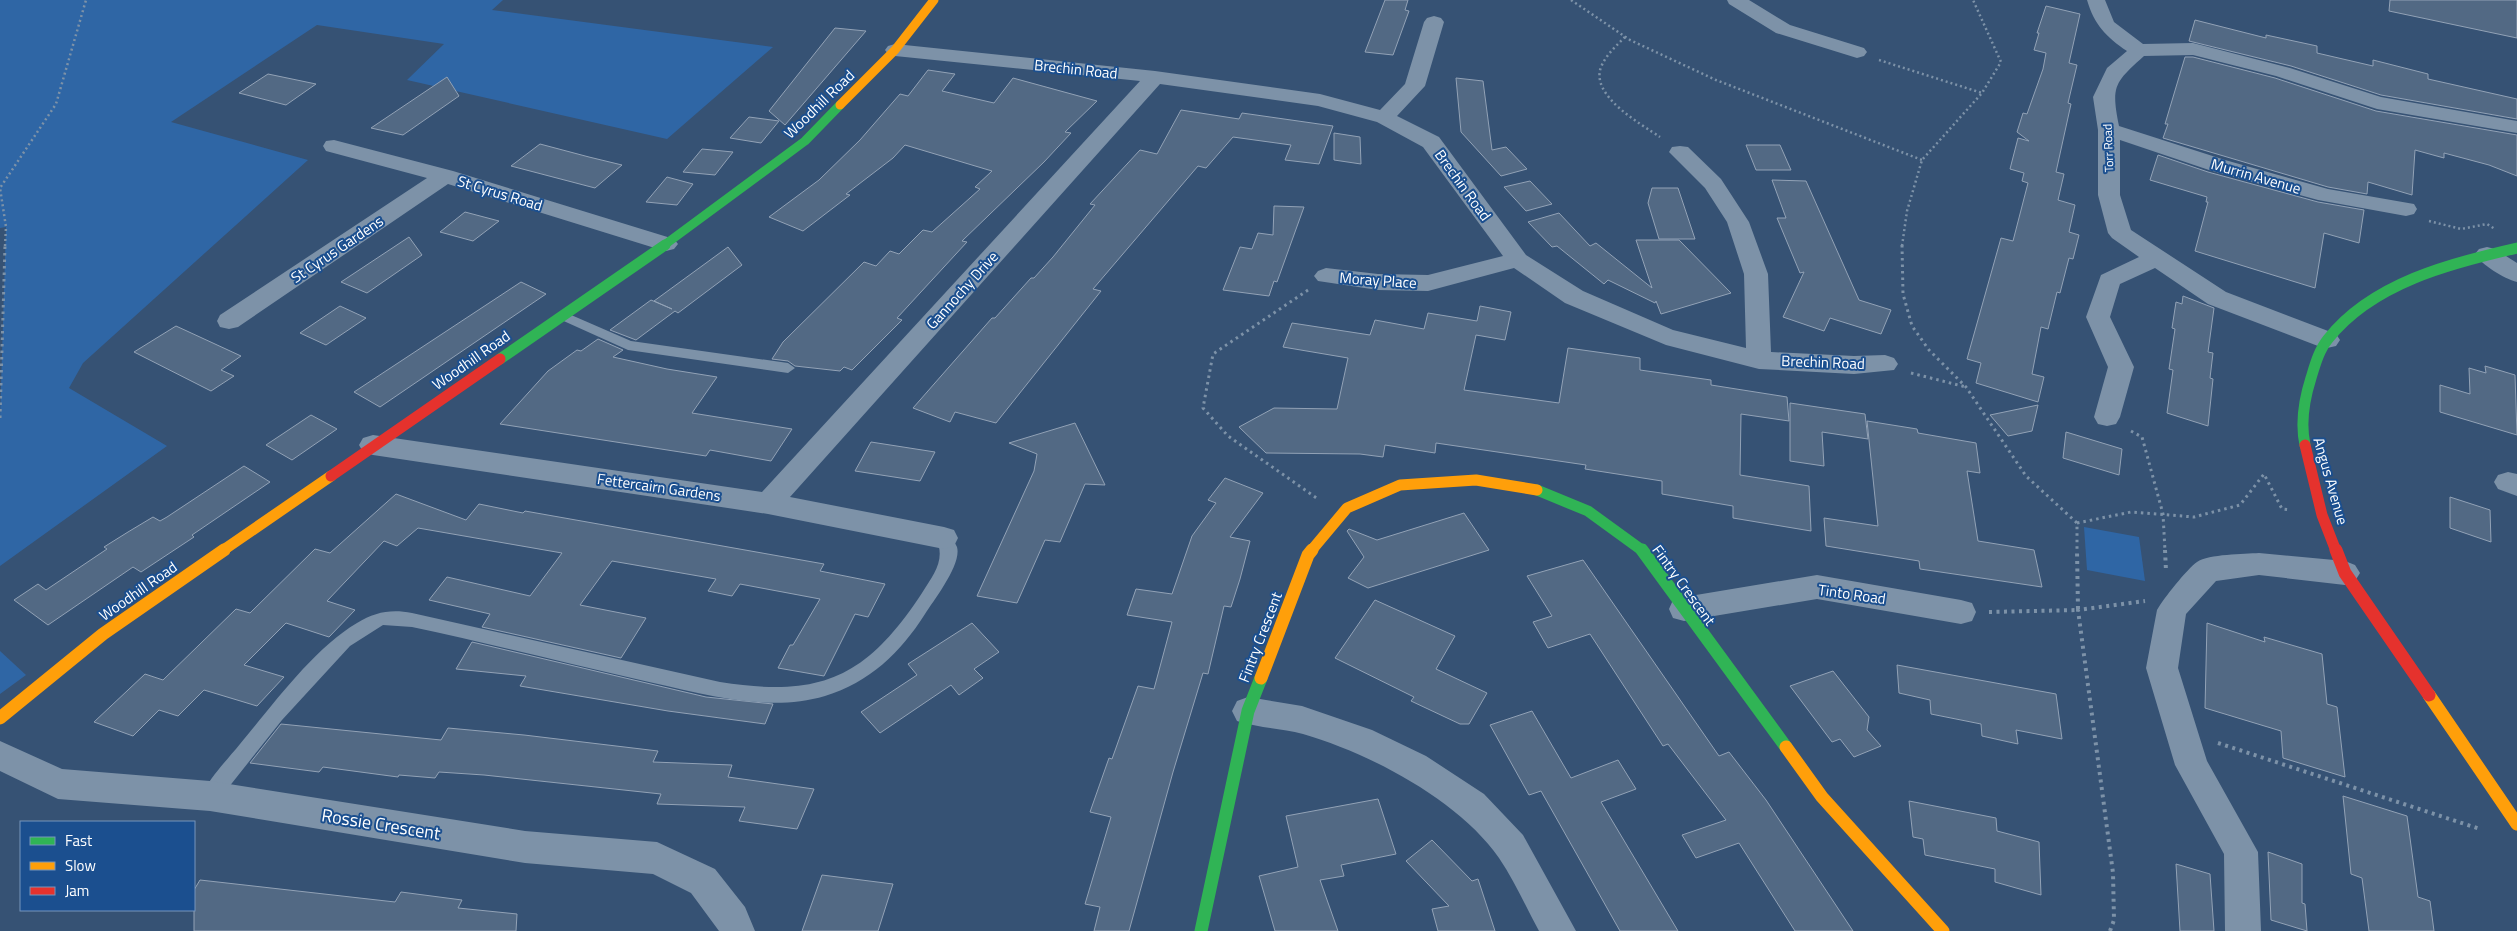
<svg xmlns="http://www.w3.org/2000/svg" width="2517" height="931" viewBox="0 0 2517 931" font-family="'Titillium Web',sans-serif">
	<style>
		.green { fill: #2f66a5 }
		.building { fill: #526984; stroke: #92a2b6 }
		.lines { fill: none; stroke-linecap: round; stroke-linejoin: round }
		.path-far2 { stroke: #7d92a8; stroke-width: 2.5; stroke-dasharray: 2 3; stroke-linecap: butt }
		.path-far1 { stroke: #7d92a8; stroke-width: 3; stroke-dasharray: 2.5 4; stroke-linecap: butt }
		.path { stroke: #7d92a8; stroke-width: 4; stroke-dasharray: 3 4.5; stroke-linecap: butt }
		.lane { fill: #7d92a8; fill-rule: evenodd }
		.street { fill: #7d92a8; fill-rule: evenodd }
		.fast-far2 { stroke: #30b455; stroke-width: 9 }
		.fast-far1 { stroke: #30b455; stroke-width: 11 }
		.fast { stroke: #30b455; stroke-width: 13 }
		.slow-far2 { stroke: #ff9f0a; stroke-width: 9 }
		.slow-far1 { stroke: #ff9f0a; stroke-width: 11 }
		.slow { stroke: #ff9f0a; stroke-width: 13 }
		.jam-far1 { stroke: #e5322d; stroke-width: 11 }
		.jam { stroke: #e5322d; stroke-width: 13 }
		.labels { text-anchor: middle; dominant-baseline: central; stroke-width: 4; stroke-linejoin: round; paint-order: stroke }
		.far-street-label { font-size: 12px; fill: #fff; stroke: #1b4f8f }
		.street-label { font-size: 15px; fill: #fff; stroke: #1b4f8f }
		.near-street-label { font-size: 18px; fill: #fff; stroke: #1b4f8f }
	</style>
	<rect width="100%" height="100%" fill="#365274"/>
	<!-- green -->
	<g class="green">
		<polygon points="0,0 503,0 492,10 773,47 667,139 407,80 444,44 317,25 171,122 308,160 83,363 69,388 167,446 0,566 0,418 6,227 0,228"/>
		<polygon points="2084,527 2139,537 2145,581 2087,570"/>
		<polygon points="0,651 26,675 0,694"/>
	</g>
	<!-- building -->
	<g class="building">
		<polygon points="1385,0 1408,0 1405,10 1409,11 1393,55 1365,52"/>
		<polygon points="2390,0 2517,0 2517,38 2389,11"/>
		<polygon points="2046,6 2080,14 2069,63 2077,65 2068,103 2071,104 2056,172 2064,174 2058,200 2075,205 2069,232 2079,235 2073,259 2069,258 2060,293 2057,292 2048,329 2041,327 2032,374 2044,377 2038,402 1976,383 1981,363 1967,359 2001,238 2013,241 2028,183 2022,181 2024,173 2010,169 2018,138 2029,141 2017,132 2023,113 2027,114 2043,69 2046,53 2034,50 2039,33 2037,33"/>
		<polygon points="2195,20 2266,38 2266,35 2317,46 2317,53 2373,66 2373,60 2428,74 2428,79 2517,99 2517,119 2381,95 2291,66 2189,41"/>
		<polygon points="835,28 866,31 785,125 769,111"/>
		<polygon points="2185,57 2193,57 2275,78 2376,111 2517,135 2517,176 2489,165 2444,153 2444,158 2415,150 2412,195 2368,182 2367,194 2328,187 2163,138 2168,124 2165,124"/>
		<polygon points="928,70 955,74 942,91 994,103 1013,78 1097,101 1065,132 1071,133 1044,162 962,241 967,242 897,318 902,320 852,370 844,367 840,371 795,366 788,361 772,359 783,342 864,262 876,266 890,251 899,254 923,230 932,232 980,189 975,187 992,171 905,145 893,158 846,194 850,195 803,231 769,217 819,180 860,140 900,94 908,96"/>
		<polygon points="268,74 316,84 286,105 239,93"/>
		<polygon points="447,77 459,96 403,135 371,128"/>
		<polygon points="1456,78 1483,81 1492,150 1506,147 1527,169 1501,176 1461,132"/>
		<polygon points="1181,110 1239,119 1242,113 1333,126 1319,164 1285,160 1291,145 1233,137 1206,168 1198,166 1093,289 1101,291 996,423 955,412 950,422 913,408 992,318 995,318 1031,278 1034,278 1053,257 1095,205 1090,204 1140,150 1157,154"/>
		<polygon points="749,117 779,121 761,143 730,138"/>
		<polygon points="1334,133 1360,137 1361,164 1334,160"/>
		<polygon points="540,144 589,157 622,165 595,188 511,166"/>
		<polygon points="1746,145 1780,145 1791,170 1756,170"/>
		<polygon points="702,149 733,152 715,175 683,172"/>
		<polygon points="2158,155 2208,172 2318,202 2364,210 2359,243 2324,233 2315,288 2195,251 2208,202 2206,202 2207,197 2150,180"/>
		<polygon points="667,177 693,184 677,205 646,202"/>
		<polygon points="1772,180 1806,181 1859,300 1891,310 1881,334 1830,318 1824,331 1783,317 1804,272 1800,273 1777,218 1786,218"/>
		<polygon points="1530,181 1552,204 1526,211 1504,187"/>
		<polygon points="1652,188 1678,188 1695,239 1659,239 1648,203"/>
		<polygon points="1274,206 1304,207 1277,282 1274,281 1269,296 1223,290 1240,247 1252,249 1258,233 1273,235"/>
		<polygon points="465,212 499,221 473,241 440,232"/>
		<polygon points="1559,213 1590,246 1596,243 1652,288 1636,240 1679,240 1731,293 1661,314 1656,301 1655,303 1608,280 1604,284 1557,246 1552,247 1528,222"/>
		<polygon points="409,237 422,255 367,293 341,282"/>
		<polygon points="728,247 742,265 678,313 675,311 636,340 610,330 651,300 672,309 654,301"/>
		<polygon points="521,282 546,294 380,407 354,392"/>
		<polygon points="2183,296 2214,308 2208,352 2213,353 2210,378 2213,379 2208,426 2167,413 2173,370 2169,369 2175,329 2172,328 2176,302 2182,304"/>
		<polygon points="340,306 366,318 326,345 300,333"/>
		<polygon points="1480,306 1511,312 1505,340 1476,335 1464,390 1559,403 1568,348 1640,358 1640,370 1711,380 1711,385 1787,397 1789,421 1741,414 1740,475 1809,486 1811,531 1733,518 1733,506 1662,494 1662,481 1585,469 1586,465 1436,443 1435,453 1385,445 1383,457 1360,454 1266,453 1239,427 1274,408 1337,409 1348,358 1283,347 1292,323 1370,335 1375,320 1424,329 1428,313 1477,321"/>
		<polygon points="176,326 241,356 221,370 234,376 211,391 134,352"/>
		<polygon points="598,339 623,350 613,357 667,369 717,377 692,413 792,429 771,461 710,450 706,456 500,424 548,371 577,350 581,351"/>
		<polygon points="2485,366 2515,375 2517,435 2440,412 2440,385 2470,394 2469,368 2486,373"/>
		<polygon points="1790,403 1865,414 1868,439 1822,432 1824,466 1790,461"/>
		<polygon points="2038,405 2032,431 2008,436 1990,415"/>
		<polygon points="311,415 337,429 292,460 266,445"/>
		<polygon points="1867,421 1917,429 1918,433 1976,443 1980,473 1967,471 1978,541 2034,550 2042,587 1920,569 1919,561 1826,546 1824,518 1878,526"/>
		<polygon points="1075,423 1105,485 1085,484 1060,542 1045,540 1017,603 977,596 1034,471 1037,454 1009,443"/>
		<polygon points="2066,432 2122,449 2119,475 2063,458"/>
		<polygon points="871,442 935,452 920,481 855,471"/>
		<polygon points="244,466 270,482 192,535 194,537 141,572 133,567 48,625 14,600 38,584 46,590 107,549 104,547 128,532 153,517 160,521 167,517"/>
		<polygon points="1225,478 1263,493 1230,537 1250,541 1240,579 1231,607 1224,606 1208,674 1203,673 1173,772 1129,931 1094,931 1100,907 1085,904 1111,817 1090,812 1109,758 1112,759 1138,686 1154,689 1172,622 1127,615 1136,589 1172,594 1192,536 1216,503 1208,500"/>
		<polygon points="396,494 466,520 479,504 523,513 525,511 824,564 820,571 885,584 868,617 855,614 824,676 778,668 790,645 793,645 820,599 740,584 732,596 708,591 716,579 612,561 580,605 646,618 621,658 482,627 490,614 429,600 447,577 530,596 562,553 418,528 397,546 384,541 327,601 355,610 329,637 286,623 244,665 284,677 257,706 204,690 178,716 159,710 133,736 94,722 145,674 163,680 236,609 250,613 315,549 330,553"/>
		<polygon points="2450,497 2490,510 2491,542 2450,528"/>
		<polygon points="1464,513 1489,550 1368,588 1348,578 1364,557 1347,531 1349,529 1377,540"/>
		<polygon points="1583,560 1719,756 1729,752 1766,800 1853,931 1795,931 1739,843 1696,858 1682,835 1726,820 1668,744 1663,746 1590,634 1548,648 1533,622 1552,616 1527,576"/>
		<polygon points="1375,600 1455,636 1436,669 1487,693 1469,724 1460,724 1411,701 1414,697 1335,658"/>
		<polygon points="972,623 999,652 974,669 983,678 959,695 951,685 880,733 861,712 917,675 908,664"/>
		<polygon points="2207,623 2265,642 2264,637 2322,654 2327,704 2337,707 2345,777 2283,758 2281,731 2205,708"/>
		<polygon points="472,642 706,697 773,704 765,724 668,711 520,686 526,676 456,669"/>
		<polygon points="1897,665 2056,694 2062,739 2016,730 2018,744 1982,736 1981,724 1931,714 1930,700 1899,693"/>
		<polygon points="1833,671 1869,717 1867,730 1881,746 1854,757 1840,739 1832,742 1790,686"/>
		<polygon points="1532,711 1571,778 1618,760 1636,789 1601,802 1678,931 1620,931 1541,791 1529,795 1490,725"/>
		<polygon points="281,724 441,740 448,728 524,735 658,751 653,762 732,765 728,777 814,789 797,829 739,821 745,807 657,804 661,794 484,775 439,772 435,778 399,775 398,777 323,767 319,772 250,763"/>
		<polygon points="2343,796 2407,816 2418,897 2430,901 2434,931 2369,931 2362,878 2351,874"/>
		<polygon points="1378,799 1396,854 1341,865 1344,876 1320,880 1338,931 1275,931 1259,876 1298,867 1286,816"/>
		<polygon points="1909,801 1996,818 1997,831 2039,842 2041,895 1995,882 1995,869 1925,855 1923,839 1913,837"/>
		<polygon points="1432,840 1472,881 1478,879 1495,931 1438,931 1432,909 1449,906 1406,861"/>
		<polygon points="2268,852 2302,864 2302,903 2305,904 2307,931 2271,920"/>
		<polygon points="2176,864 2210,874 2214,931 2180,931"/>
		<polygon points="822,875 893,884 878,931 802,931"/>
		<polygon points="200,880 395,902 401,892 462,900 458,908 517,914 516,931 194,931 194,890"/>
	</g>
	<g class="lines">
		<!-- path-far2 -->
		<g class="path-far2">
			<polyline points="1571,0 1630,40 1716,80 1922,160"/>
			<path d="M1625 37C1616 46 1606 55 1601 67 1590 96 1641 124 1660 137"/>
			<polyline points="1879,60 1982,93"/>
			<polyline points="2429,221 2461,229 2487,224 2495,229"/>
			<polyline points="5,246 6,227 0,188 56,104 86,0"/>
			<polyline points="1902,246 1907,211 1922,160 1982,93 2001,62 1973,0"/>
		</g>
		<!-- path-far1 -->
		<g class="path-far1">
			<polyline points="1902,245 1903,294 1912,326 1929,350 1966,387 2026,476 2077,523 2077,551"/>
			<polyline points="1308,290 1213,354 1203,408 1228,436 1318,499"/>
			<polyline points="1911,373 1966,387"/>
			<polyline points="0,418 5,245"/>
			<polyline points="2131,431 2142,437 2163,514 2165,551"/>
			<polyline points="2077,523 2131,512 2194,517 2240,505 2264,474 2282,509 2291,510"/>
		</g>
		<!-- path -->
		<g class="path">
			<polyline points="2165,550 2166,571"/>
			<polyline points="1989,612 2078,610 2077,550"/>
			<polyline points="2218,743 2480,829"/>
			<polyline points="2110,931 2114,920 2113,873 2078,610 2145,601"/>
		</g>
		<!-- lane -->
		<g class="lane">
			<polygon points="562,311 631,341 788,363 795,368 788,373 628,350 557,318 555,315"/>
			<path d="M944 532 950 534C952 538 955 543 957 547 962 564 934 600 925 614 901 652 869 683 825 696 765 714 696 692 636 679 561 662 487 643 412 627L383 625 350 646 282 720 217 802 210 804 203 802 201 796C210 777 227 760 240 744 272 706 314 648 357 623 375 612 391 609 412 613L720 682C821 698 866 678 922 593 934 574 946 560 936 538L938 534Z"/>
		</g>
		<!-- street -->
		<g class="street">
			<polygon points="1727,0 1749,0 1790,25 1864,48 1867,52 1864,56 1857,58 1776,33 1729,4"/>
			<path d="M2087 0H2105L2114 22 2143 44 2193 43 2290 68 2381 97 2517 121V133L2377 109 2276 76 2193 55 2144 56C2114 83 2111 86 2119 126L2225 160 2328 189 2414 204 2417 209 2414 214 2406 216 2318 200 2209 170 2120 140V195L2131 230 2226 292 2336 334 2340 340 2336 346 2327 348 2318 346 2208 304 2155 268 2120 284 2110 317 2134 367 2120 417 2116 424 2107 426 2098 424 2094 417 2108 367 2086 317 2101 275 2139 257 2112 238 2108 233 2098 195V130L2093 97 2107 68 2127 51C2106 37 2094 24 2087 0Z"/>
			<polygon points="1434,16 1441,18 1444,22 1425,86 1397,116 1439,137 1526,255 1583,291 1673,330 1746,348 1744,274 1727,222 1705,188 1669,152 1672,147 1680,146 1688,147 1721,179 1749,222 1768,274 1771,352 1854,356 1885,355 1894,358 1898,364 1894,370 1854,374 1759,369 1666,345 1565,303 1514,268 1428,291 1378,290 1318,281 1314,276 1318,271 1326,268 1378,274 1428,275 1503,256 1423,147 1377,122 1318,106 1160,84 790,497 944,527 954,530 958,538 954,546 944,549 768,514 373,455 363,452 359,445 363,438 373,435 762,492 1140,81 895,56 888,54 885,50 888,46 895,44 1155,71 1320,94 1380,110 1405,84 1424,22 1427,18"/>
			<polygon points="334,140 453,171 674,239 678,244 674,249 666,251 658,249 448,184 238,327 229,329 220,327 217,321 220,315 427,178 326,151 323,146 326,141"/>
			<path d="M2487 247 2495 249 2517 263V282C2503 278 2483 266 2475 254L2479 249Z"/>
			<polygon points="2508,472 2517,474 2517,496 2498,489 2494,482 2498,475"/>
			<path d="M2259 553 2345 561 2355 565 2360 573 2355 581 2345 585 2259 575 2216 581 2186 614 2178 668 2207 761 2258 852 2261 931H2225L2224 854 2175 765 2146 668 2157 610C2163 599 2187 569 2197 562 2209 554 2244 554 2259 553Z"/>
			<polygon points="1817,575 1961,600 1972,603 1976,612 1972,621 1961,624 1817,599 1684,621 1673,618 1669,609 1673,600 1684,597"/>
			<path d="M1248 697 1302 706 1372 730 1426 756 1484 794 1523 835 1576 931H1539C1526 907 1514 880 1499 858 1459 800 1369 753 1303 734 1281 728 1258 728 1237 721L1232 711 1237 701Z"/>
			<polygon points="0,741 62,769 210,781 525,831 657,842 715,869 745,907 755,931 719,931 691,893 653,874 525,863 210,811 58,799 0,771"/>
		</g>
		<!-- fast-far2 -->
		<polyline class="fast-far2" points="663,246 805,141 840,105"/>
		<!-- fast-far1 -->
		<g class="fast-far1">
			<polyline points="500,359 665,245"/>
			<path d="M2305 445C2300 422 2304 400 2311 378 2315 365 2319 350 2328 339 2372 283 2451 263 2517 248"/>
			<polyline points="1537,490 1588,511 1643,551"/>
		</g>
		<!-- fast -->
		<g class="fast">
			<polyline points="1642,550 1786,747"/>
			<polyline points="1201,931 1248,711 1261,678"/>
		</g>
		<!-- slow-far2 -->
		<polyline class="slow-far2" points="840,105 895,50 934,0"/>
		<!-- slow-far1 -->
		<g class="slow-far1">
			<polyline points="222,551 331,476"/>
			<polyline points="1311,551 1347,508 1400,485 1476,480 1537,490"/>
		</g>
		<!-- slow -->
		<g class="slow">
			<polyline points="1261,678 1308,555 1312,550"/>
			<polyline points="2429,695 2517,824"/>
			<polyline points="0,718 103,634 224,550"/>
			<polyline points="1786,747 1822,797 1943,931"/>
		</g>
		<!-- jam-far1 -->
		<g class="jam-far1">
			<polyline points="2305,445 2322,515 2336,551"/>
			<polyline points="331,476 500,359"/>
		</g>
		<!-- jam -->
		<polyline class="jam" points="2336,550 2345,573 2429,695"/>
	</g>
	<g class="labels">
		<!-- far-street labels -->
		<g class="far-street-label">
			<text transform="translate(2108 148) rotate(-92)">Torr Road</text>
		</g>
		<!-- street labels -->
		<g class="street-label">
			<text transform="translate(1076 69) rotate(6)">Brechin Road</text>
			<text transform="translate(819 104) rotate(-44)">Woodhill Road</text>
			<text transform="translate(2256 176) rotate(16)">Murrin Avenue</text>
			<text transform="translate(1463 185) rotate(54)">Brechin Road</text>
			<text transform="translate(500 193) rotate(17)">St Cyrus Road</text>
			<text transform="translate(337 249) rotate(-34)">St Cyrus Gardens</text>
			<text transform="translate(1378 280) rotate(4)">Moray Place</text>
			<text transform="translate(962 290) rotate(-48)">Gannochy Drive</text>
			<text transform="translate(471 360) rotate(-35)">Woodhill Road</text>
			<text transform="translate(1823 362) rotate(2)">Brechin Road</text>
			<text transform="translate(2331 481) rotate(74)">Angus Avenue</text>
			<text transform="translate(659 487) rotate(8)">Fettercairn Gardens</text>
			<text transform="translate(1684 585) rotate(54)">Fintry Crescent</text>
			<text transform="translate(138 591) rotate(-35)">Woodhill Road</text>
			<text transform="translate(1852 594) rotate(8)">Tinto Road</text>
			<text transform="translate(1260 637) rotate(-69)">Fintry Crescent</text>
		</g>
		<!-- near-street labels -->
		<g class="near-street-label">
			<text transform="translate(381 824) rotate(9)">Rossie Crescent</text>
		</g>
	</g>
	<!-- legend -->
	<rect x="20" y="821" width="175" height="90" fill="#1b4f8f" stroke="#7695bc"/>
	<rect x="30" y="837" width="25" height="8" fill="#30b455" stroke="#7695bc"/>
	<text x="65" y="846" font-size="15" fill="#ffffff">Fast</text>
	<rect x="30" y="862" width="25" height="8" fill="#ff9f0a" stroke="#7695bc"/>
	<text x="65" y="871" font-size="15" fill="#ffffff">Slow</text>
	<rect x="30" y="887" width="25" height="8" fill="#e5322d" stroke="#7695bc"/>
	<text x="65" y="896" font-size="15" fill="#ffffff">Jam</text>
</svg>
